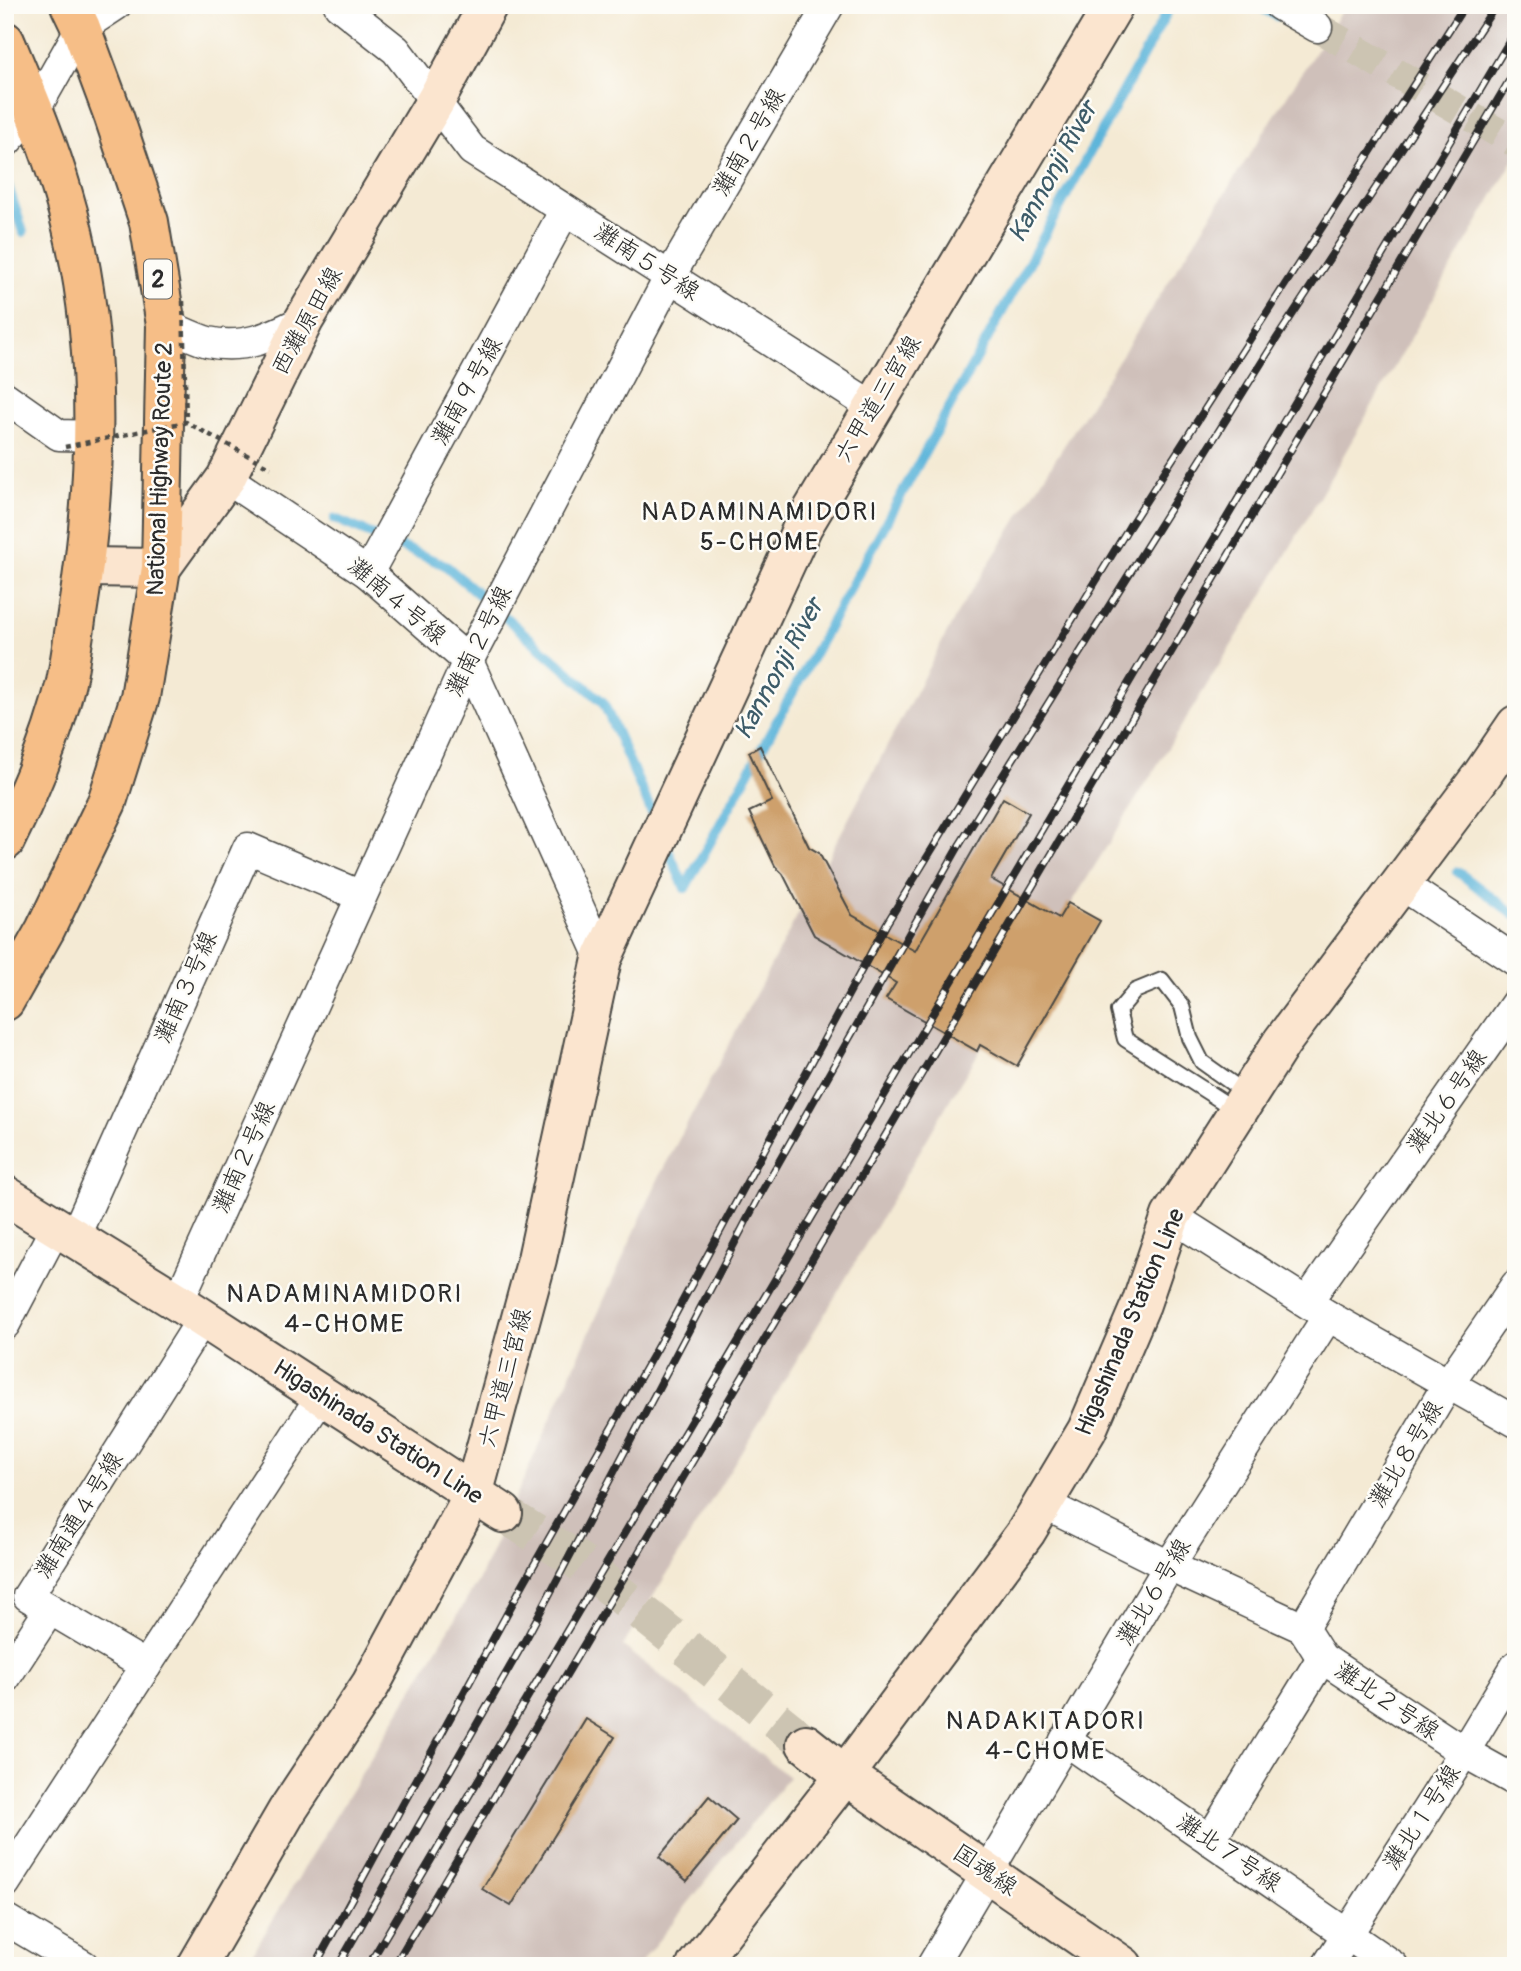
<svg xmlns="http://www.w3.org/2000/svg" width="1521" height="1971" viewBox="0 0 1521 1971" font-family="Pangolin,'Klee One',sans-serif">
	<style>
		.industrial { fill: #cfc0ba }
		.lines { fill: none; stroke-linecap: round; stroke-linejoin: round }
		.stream { stroke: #5db5da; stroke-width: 10 }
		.building { fill: #cea06c }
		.street-tunnel { stroke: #ccc4b2; stroke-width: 30; stroke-dasharray: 30 15; stroke-linecap: butt }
		.secondary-tunnel { stroke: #ccc4b2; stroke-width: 38; stroke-dasharray: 38 19; stroke-linecap: butt }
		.lane-casing { stroke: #494844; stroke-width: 18 }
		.street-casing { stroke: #494844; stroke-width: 33 }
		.secondary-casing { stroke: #494844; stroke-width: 42 }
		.highway-casing { stroke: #494844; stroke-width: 42 }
		.lane { stroke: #fff; stroke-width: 14 }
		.street { stroke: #fff; stroke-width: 30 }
		.secondary { stroke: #fbe5cf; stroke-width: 38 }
		.highway { stroke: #f6be87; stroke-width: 38 }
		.rail-casing { stroke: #2b2b2b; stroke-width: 8 }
		.rail { stroke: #fdfcf7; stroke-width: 5; stroke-dasharray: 16; stroke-linecap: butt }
		.path-bridge { stroke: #494844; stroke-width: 4.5; stroke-dasharray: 5 5; stroke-linecap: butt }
		.labels { text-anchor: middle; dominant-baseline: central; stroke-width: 5; stroke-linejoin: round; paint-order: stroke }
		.shield { fill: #fdfcf7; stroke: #6a6a68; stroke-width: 2 }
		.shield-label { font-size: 23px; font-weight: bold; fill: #2b2b2b }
		.street-label { font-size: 24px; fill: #2b2b2b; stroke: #fdfcf7 }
		.water-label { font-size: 26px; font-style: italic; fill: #3c5b68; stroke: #fdfcf7 }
		.neighbourhood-label { font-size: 26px; letter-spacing: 2px; fill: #2b2b2b; stroke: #fdfcf7 }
	</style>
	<rect width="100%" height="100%" fill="#fdfcf7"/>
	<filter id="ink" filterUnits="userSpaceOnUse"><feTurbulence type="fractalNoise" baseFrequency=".0143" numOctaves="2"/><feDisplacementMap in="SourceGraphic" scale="14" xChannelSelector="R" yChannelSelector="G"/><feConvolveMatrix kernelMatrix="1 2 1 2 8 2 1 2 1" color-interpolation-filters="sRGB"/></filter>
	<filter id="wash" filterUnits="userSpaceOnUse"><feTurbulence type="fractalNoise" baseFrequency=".00686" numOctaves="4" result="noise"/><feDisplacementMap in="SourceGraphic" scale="28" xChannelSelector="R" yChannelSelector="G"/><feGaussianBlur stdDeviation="1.57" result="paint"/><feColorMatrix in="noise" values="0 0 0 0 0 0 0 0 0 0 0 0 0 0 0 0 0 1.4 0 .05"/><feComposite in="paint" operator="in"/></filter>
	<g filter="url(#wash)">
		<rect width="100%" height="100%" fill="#f4ead4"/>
		<!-- industrial -->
		<polygon class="industrial" points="1345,5 1516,5 1516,156 1264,593 952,1096 832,1302 623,1646 789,1777 638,1966 245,1966 478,1581 660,1175 958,612"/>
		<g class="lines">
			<!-- stream -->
			<g class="stream">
				<polyline points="1256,5 1277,16"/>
				<polyline points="5,177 23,232"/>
				<polyline points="335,519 445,565 603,702 656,822"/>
				<polyline points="666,846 685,888"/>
				<polyline points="1458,872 1516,916"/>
				<polyline points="685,888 1171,5"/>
			</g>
		</g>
		<g id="blocks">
			<!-- building -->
			<g class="building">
				<polygon points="760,746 809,847 819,853 852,915 915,951 1003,798 1029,813 991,879 1059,918 1068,903 1100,921 1017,1066 980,1045 977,1051 886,999 896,983 814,935 783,874 775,866 749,812 772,801 749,752"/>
				<polygon points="586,1719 615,1737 511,1906 482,1889"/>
				<polygon points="709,1796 737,1820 687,1881 659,1857"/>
			</g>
		</g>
	</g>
	<g filter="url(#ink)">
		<use href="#blocks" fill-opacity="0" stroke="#494844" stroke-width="2"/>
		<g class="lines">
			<!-- street-tunnel -->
			<polyline class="street-tunnel" points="1317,27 1516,143"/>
			<!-- secondary-tunnel -->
			<polyline class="secondary-tunnel" points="503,1513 577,1560 806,1744"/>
			<defs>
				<polyline id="lane" points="1237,1111 1125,1039 1118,1011 1135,991 1162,980 1182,1006 1190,1038 1202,1062 1247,1094"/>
				<g id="street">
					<polyline points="339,5 396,50 472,150 873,407"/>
					<polyline points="1279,5 1317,27"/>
					<polyline points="5,143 34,111 81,28 116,5"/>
					<path d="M166 325C179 330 194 338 208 342 244 350 273 336 304 320"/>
					<polyline points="5,397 59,435 95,436"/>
					<polyline points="226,478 368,573 468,661 602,959"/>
					<polyline points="368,573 565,210"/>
					<polyline points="1401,884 1516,961"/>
					<polyline points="1171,1216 1328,1316 1516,1422"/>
					<polyline points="74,1238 248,848 361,896"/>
					<polyline points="178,1302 468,661 670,276 829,5"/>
					<polyline points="1307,1302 1516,1003"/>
					<polyline points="5,1324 56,1227"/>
					<polyline points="1042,1503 1169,1566 1303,1628 1322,1658 1464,1752 1516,1781"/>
					<polyline points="1303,1628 1448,1384 1516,1285"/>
					<polyline points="146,1666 28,1596 203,1318"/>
					<polyline points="5,1678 50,1609"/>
					<polyline points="1065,1740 1393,1966"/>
					<polyline points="1210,1840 1322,1658"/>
					<polyline points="5,1883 322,1395"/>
					<polyline points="5,1919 84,1966"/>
					<polyline points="932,1966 1169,1566 1328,1316"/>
					<polyline points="1327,1966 1464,1752 1516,1666"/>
				</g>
				<g id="secondary">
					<polyline points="85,567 161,568 226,478 304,320 436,100 488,5"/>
					<polyline points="5,1195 178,1302 503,1513"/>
					<polyline points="806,1744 845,1775 1123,1966"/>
					<polyline points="197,1966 287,1811 371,1684 473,1495 537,1259 602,959 803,526 1114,5"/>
					<polyline points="696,1966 845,1775 1026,1532 1087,1430 1141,1304 1171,1216 1282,1042 1482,775 1516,725"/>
				</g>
				<g id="highway">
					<path d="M5 41C26 91 48 142 63 194 104 332 99 480 76 620 73 640 70 662 66 682 53 737 30 791 5 841"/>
					<polyline points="5,1001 45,930 107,802 140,697 161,568 166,325 149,222 114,117 81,28 70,5"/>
				</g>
			</defs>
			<!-- lane casing -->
			<use href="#lane" class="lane-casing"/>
			<!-- street casing -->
			<use href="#street" class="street-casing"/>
			<!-- secondary casing -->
			<use href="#secondary" class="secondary-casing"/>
			<!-- highway casing -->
			<use href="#highway" class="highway-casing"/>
			<!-- lane -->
			<use href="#lane" class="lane"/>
			<!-- street -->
			<use href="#street" class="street"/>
			<!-- secondary -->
			<use href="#secondary" class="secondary"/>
			<!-- highway -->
			<use href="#highway" class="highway"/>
			<defs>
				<g id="rail">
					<polyline points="315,1966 522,1586 668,1328 887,923 1129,527 1465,5"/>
					<polyline points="338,1966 527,1637 760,1195 960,844 1277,338 1496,5"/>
					<polyline points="368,1966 1516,30"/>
					<polyline points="394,1966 1516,69"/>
				</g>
			</defs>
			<!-- rail casing -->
			<use href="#rail" class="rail-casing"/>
			<!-- rail -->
			<use href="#rail" class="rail"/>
			<!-- path-bridge -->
			<g class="path-bridge">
				<polyline points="183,301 186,422"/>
				<polyline points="65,447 186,422 271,468"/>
			</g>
		</g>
	</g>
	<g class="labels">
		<!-- shield labels -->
		<rect class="shield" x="144" y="259.5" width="28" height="39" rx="5"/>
		<g class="shield-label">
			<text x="158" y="279">2</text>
		</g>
		<!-- street labels -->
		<g class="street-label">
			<text transform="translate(749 142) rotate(-60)">灘南２号線</text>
			<text transform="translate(647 262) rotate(33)">灘南５号線</text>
			<text transform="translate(307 321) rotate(-61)">西灘原田線</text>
			<text transform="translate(467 391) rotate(-61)">灘南９号線</text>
			<text transform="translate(878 399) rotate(-59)">六甲道三宮線</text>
			<text transform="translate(160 469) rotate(-88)">National Highway Route 2</text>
			<text transform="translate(397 601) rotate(40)">灘南４号線</text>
			<text transform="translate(479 641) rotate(-64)">灘南２号線</text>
			<text transform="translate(186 987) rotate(-66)">灘南３号線</text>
			<text transform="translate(1447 1101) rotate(-55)">灘北６号線</text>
			<text transform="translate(244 1157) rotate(-66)">灘南２号線</text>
			<text transform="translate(1130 1322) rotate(-67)">Higashinada Station Line</text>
			<text transform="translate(505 1378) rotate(-75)">六甲道三宮線</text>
			<text transform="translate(378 1432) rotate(33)">Higashinada Station Line</text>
			<text transform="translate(1406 1454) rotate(-59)">灘北８号線</text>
			<text transform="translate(79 1515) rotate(-58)">灘南通４号線</text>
			<text transform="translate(1154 1592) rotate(-59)">灘北６号線</text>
			<text transform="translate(1387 1701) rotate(34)">灘北２号線</text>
			<text transform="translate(1422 1817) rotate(-57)">灘北１号線</text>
			<text transform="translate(1229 1853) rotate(34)">灘北７号線</text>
			<text transform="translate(985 1870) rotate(34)">国魂線</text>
		</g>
		<!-- water labels -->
		<g class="water-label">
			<text transform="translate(1053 172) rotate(-61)">Kannonji River</text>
			<text transform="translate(779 669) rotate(-61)">Kannonji River</text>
		</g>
		<!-- neighbourhood labels -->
		<g class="neighbourhood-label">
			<text x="760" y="512">NADAMINAMIDORI<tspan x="760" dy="30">5-CHOME</tspan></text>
			<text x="345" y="1294">NADAMINAMIDORI<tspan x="345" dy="30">4-CHOME</tspan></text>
			<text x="1046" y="1721">NADAKITADORI<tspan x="1046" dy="30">4-CHOME</tspan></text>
		</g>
	</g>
	<!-- margin -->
	<rect width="1521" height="1971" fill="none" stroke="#fdfcf7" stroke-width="28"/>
</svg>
